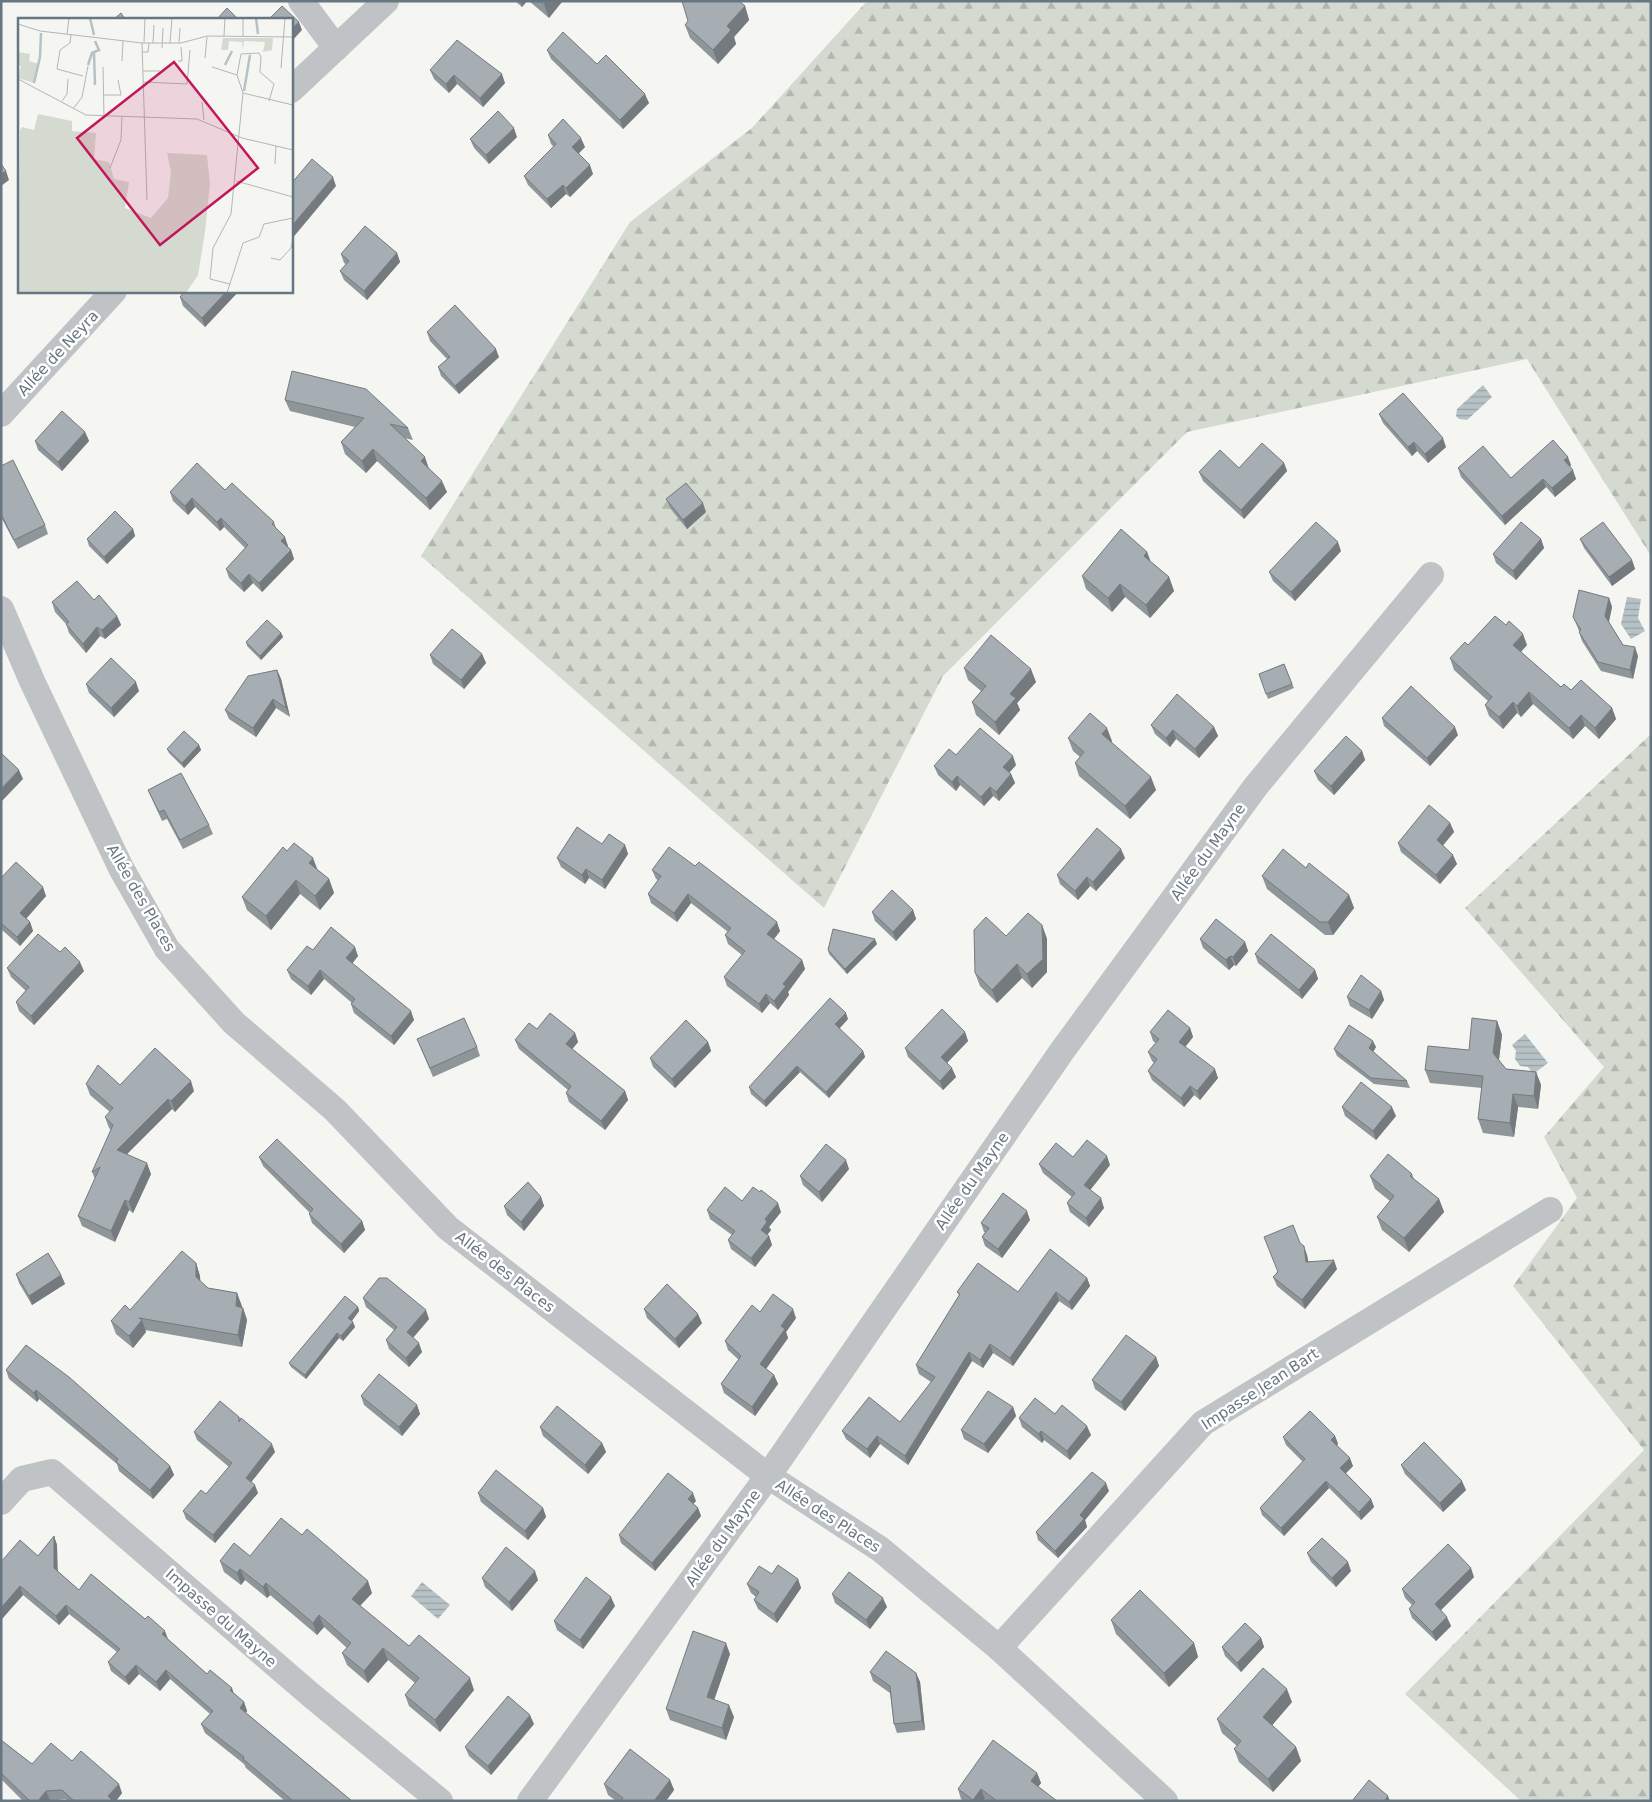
<svg xmlns="http://www.w3.org/2000/svg" width="1652" height="1802" viewBox="0 0 1652 1802" font-family="'DejaVu Sans',sans-serif">
	<style>
		.forest { fill: url(#forest-firs) }
		.water { fill: url(#water-rules) }
		.lines { fill: none; stroke-linecap: round; stroke-linejoin: round }
		.minor { stroke: #bfc3c6; stroke-width: 26 }
		.wall { fill: #8f969a }
		.shaded-wall { fill: #747a7d }
		.building { fill: #a6aeb3; stroke: #747a7d }
		.labels { text-anchor: middle; dominant-baseline: central; stroke-width: 5; stroke-linejoin: round; paint-order: stroke }
		.street-label { font-size: 15px; fill: #667781; stroke: #fff }
		.inset-river { fill: none; stroke: #b6c2c6; stroke-width: 2.5 }
		.inset-road { fill: none; stroke: #afb8bb; stroke-width: 1 }
		.view { fill: #c2185b; fill-opacity: 0.15; stroke: #c2185b; stroke-width: 2.5 }
		.inset-edge { fill: none; stroke: #667781; stroke-width: 2.5 }
	</style>
	<defs>
		<pattern id="forest-firs" width="22" height="20" patternUnits="userSpaceOnUse" patternTransform="scale(1.25)"><rect width="22" height="20" fill="#d5dad1"/><path d="M5 1l3.5 6h-7zM16 11l3.5 6h-7z" fill="#b1b6af"/></pattern>
		<pattern id="water-rules" width="6" height="5" patternUnits="userSpaceOnUse" patternTransform="scale(1.25)"><rect width="6" height="5" fill="#b6c2c6"/><path d="M0 2.5h6" fill="none" stroke="#98a2a6"/></pattern>
	</defs>
	<rect width="100%" height="100%" fill="#f5f5f2"/>
	<!-- forest -->
	<g class="forest">
		<polygon points="867,1 1651,1 1651,556 1527,359 1187,432 943,676 824,908 421,556 630,222 752,128"/>
		<polygon points="1651,734 1651,1801 1521,1801 1405,1694 1644,1450 1513,1286 1577,1198 1544,1137 1604,1067 1465,908"/>
	</g>
	<!-- water -->
	<g class="water">
		<polygon points="1483,385 1492,397 1467,420 1459,419 1456,416 1457,409"/>
		<polygon points="1627,597 1641,599 1638,618 1645,631 1631,639 1621,624"/>
		<polygon points="1525,1034 1548,1063 1533,1074 1528,1067 1520,1066 1515,1059 1516,1051 1512,1045"/>
		<polygon points="422,1582 450,1605 438,1619 411,1596"/>
	</g>
	<g class="lines">
		<!-- minor -->
		<g class="minor">
			<polyline points="301,1 336,48"/>
			<polyline points="291,90 386,1"/>
			<polyline points="1,414 114,291"/>
			<polyline points="1,609 32,681 121,868 167,949 234,1023 335,1110 448,1228 768,1476 880,1549 999,1648 1165,1801"/>
			<polyline points="1,1502 22,1479 52,1472 312,1696 440,1801"/>
			<polyline points="999,1648 1203,1423 1550,1210"/>
			<polyline points="530,1801 768,1476 1062,1051 1256,786 1431,575"/>
		</g>
	</g>
	<!-- wall -->
	<g class="wall">
		<polygon points="515,1 527,1 522,7"/>
		<polygon points="529,1 561,1 549,18"/>
		<polygon points="745,6 749,20 734,37 736,44 718,64 690,38 685,25"/>
		<polygon points="547,50 597,64 649,103 623,129 551,59"/>
		<polygon points="430,70 505,83 483,107 457,84 449,93 434,79"/>
		<polygon points="548,135 585,147 579,153 593,174 570,197 566,194 551,208 528,185 524,176 554,147 551,144"/>
		<polygon points="517,137 489,164 474,148 470,139"/>
		<polygon points="397,253 400,262 367,300 344,280 340,271 346,264 344,263 341,254"/>
		<polygon points="185,291 239,291 205,327 183,306 180,297"/>
		<polygon points="427,332 499,357 459,394 441,376 438,367 447,359 430,341"/>
		<polygon points="285,400 408,428 413,440 404,438 428,467 447,492 430,510 377,461 366,473 345,454 341,442 355,427 290,411"/>
		<polygon points="1379,414 1446,447 1428,463 1417,451 1412,456 1383,423"/>
		<polygon points="85,432 89,441 62,471 38,450 35,441"/>
		<polygon points="1284,463 1287,471 1244,519 1203,481 1199,472"/>
		<polygon points="1571,465 1570,467 1576,479 1555,497 1546,487 1505,525 1461,477 1458,468 1511,478"/>
		<polygon points="1,466 45,525 48,534 18,549 1,517"/>
		<polygon points="225,490 274,522 276,528 288,546 288,547 291,550 294,559 262,592 253,583 244,592 229,578 226,569 245,548 224,527 220,531 195,507 188,515 173,501 170,492"/>
		<polygon points="666,499 706,512 687,529 670,508"/>
		<polygon points="133,529 135,536 107,564 89,546 87,539"/>
		<polygon points="1541,539 1544,548 1516,580 1496,563 1493,554"/>
		<polygon points="1580,539 1632,560 1635,569 1612,586 1584,548"/>
		<polygon points="1341,551 1295,601 1273,581 1269,572"/>
		<polygon points="1147,552 1150,561 1169,577 1174,591 1150,618 1125,597 1112,612 1086,589 1082,576"/>
		<polygon points="1609,598 1612,607 1609,622 1623,645 1638,656 1633,679 1601,671 1582,641 1579,632 1579,631 1577,626 1573,617"/>
		<polygon points="94,600 117,616 121,625 105,639 100,636 86,653 69,633 66,624 55,612 52,602"/>
		<polygon points="281,633 283,637 261,660 247,646 246,642"/>
		<polygon points="1468,645 1527,645 1521,652 1561,687 1571,690 1612,708 1616,719 1599,739 1585,726 1573,739 1533,704 1521,717 1517,713 1503,729 1489,716 1485,705 1488,701 1454,670 1450,658"/>
		<polygon points="482,654 486,663 464,689 433,664 430,655"/>
		<polygon points="1284,664 1294,688 1268,699 1259,674"/>
		<polygon points="964,668 1036,682 1017,703 1020,710 999,735 976,715 972,702 981,691 968,680"/>
		<polygon points="277,670 281,679 290,717 276,708 256,737 229,719 225,710"/>
		<polygon points="86,684 139,691 114,717 89,693"/>
		<polygon points="1382,718 1458,735 1430,766 1384,726"/>
		<polygon points="1151,725 1214,727 1218,736 1199,758 1176,739 1170,747 1155,734"/>
		<polygon points="1068,738 1112,741 1111,742 1156,790 1130,819 1079,776 1075,763 1080,757 1073,751"/>
		<polygon points="199,745 201,750 184,768 169,753 167,749"/>
		<polygon points="1362,751 1365,760 1334,795 1318,780 1314,771"/>
		<polygon points="956,755 1016,765 1009,773 1011,774 1015,783 999,801 993,796 984,806 960,785 956,791 938,775 934,766"/>
		<polygon points="148,790 209,825 213,834 183,849 167,819 162,821 152,799"/>
		<polygon points="1450,823 1454,832 1443,845 1457,864 1440,884 1401,852 1398,843"/>
		<polygon points="602,844 625,845 628,854 605,889 589,878 585,884 561,867 557,858"/>
		<polygon points="287,851 318,870 329,879 334,893 320,910 300,894 271,930 247,910 242,897"/>
		<polygon points="1125,858 1096,891 1090,886 1078,900 1060,884 1057,875"/>
		<polygon points="1306,868 1349,895 1354,908 1333,935 1325,935 1267,889 1262,876"/>
		<polygon points="652,870 780,931 774,939 802,960 805,969 788,992 789,995 778,1010 770,1003 762,1013 727,986 724,977 742,955 728,944 725,935 728,932 691,903 677,922 651,903 648,894 658,880 656,879"/>
		<polygon points="1,878 46,896 26,919 30,922 33,931 20,946 1,929"/>
		<polygon points="913,910 916,919 896,941 875,921 872,912"/>
		<polygon points="1042,925 1047,939 1047,972 1032,988 1022,978 997,1003 980,986 975,973 1006,936"/>
		<polygon points="1200,939 1245,942 1248,951 1236,966 1234,965 1229,970 1203,948"/>
		<polygon points="877,944 847,974 829,954 828,950"/>
		<polygon points="313,950 358,956 352,964 414,1020 394,1045 354,1013 351,1004 352,1003 324,979 311,995 291,979 287,970"/>
		<polygon points="1255,954 1315,970 1318,979 1302,999 1258,963"/>
		<polygon points="7,968 84,971 34,1025 19,1011 16,1002 26,991 11,977"/>
		<polygon points="1381,991 1384,1000 1372,1019 1350,1006 1347,997"/>
		<polygon points="848,1019 839,1029 863,1051 865,1057 829,1098 800,1072 766,1107 751,1094 749,1087"/>
		<polygon points="1497,1021 1502,1035 1499,1060 1506,1069 1536,1072 1541,1085 1538,1109 1518,1107 1514,1137 1483,1133 1478,1119 1482,1088 1430,1083 1425,1070 1469,1050"/>
		<polygon points="1190,1028 1193,1037 1185,1047 1218,1078 1200,1100 1194,1095 1184,1107 1152,1080 1148,1071 1154,1063 1152,1061 1148,1052 1156,1043 1153,1041 1150,1032"/>
		<polygon points="537,1029 575,1033 578,1042 572,1049 625,1091 628,1100 605,1130 569,1102 566,1093 568,1090 519,1049 515,1040"/>
		<polygon points="965,1032 968,1041 947,1063 956,1077 943,1090 908,1057 905,1048"/>
		<polygon points="417,1039 477,1047 480,1056 433,1077"/>
		<polygon points="708,1042 711,1051 675,1088 653,1067 650,1058"/>
		<polygon points="1376,1047 1373,1052 1407,1081 1410,1088 1374,1084 1337,1056 1334,1049"/>
		<polygon points="86,1084 120,1085 194,1091 175,1112 172,1109 127,1154 151,1174 133,1213 129,1210 115,1242 82,1226 78,1216 95,1179 92,1172 111,1130 109,1128 105,1117 110,1112 90,1095"/>
		<polygon points="1342,1107 1396,1116 1376,1140 1345,1116"/>
		<polygon points="259,1157 362,1221 365,1230 344,1253 312,1223 309,1214 310,1213 263,1166"/>
		<polygon points="1073,1157 1110,1165 1090,1190 1104,1208 1089,1227 1070,1212 1067,1203 1072,1197 1043,1173 1039,1164"/>
		<polygon points="849,1169 822,1202 803,1185 800,1176"/>
		<polygon points="1412,1174 1414,1179 1439,1199 1444,1212 1409,1252 1382,1230 1377,1217 1390,1201 1375,1189 1370,1176"/>
		<polygon points="541,1197 544,1206 524,1231 507,1215 504,1206"/>
		<polygon points="742,1201 781,1212 769,1227 771,1230 767,1235 769,1236 772,1245 755,1267 731,1249 728,1240 732,1235 710,1219 707,1210"/>
		<polygon points="1030,1220 1002,1258 985,1246 982,1237 985,1232 984,1232 981,1223"/>
		<polygon points="1300,1243 1307,1255 1308,1261 1337,1269 1305,1309 1277,1286 1273,1277"/>
		<polygon points="196,1263 200,1276 200,1281 208,1288 237,1293 241,1307 243,1308 247,1320 242,1347 145,1330 146,1332 133,1348 116,1334 111,1321 130,1310"/>
		<polygon points="16,1274 61,1275 65,1284 32,1305 19,1283"/>
		<polygon points="1087,1278 1090,1286 1072,1310 1059,1301 1013,1366 993,1353 983,1368 972,1361 908,1465 880,1444 870,1458 846,1439 842,1431 900,1422 931,1382 919,1374 916,1365 959,1295 957,1292 1018,1292"/>
		<polygon points="363,1298 429,1319 413,1338 422,1352 409,1367 389,1349 386,1340 394,1330 366,1307"/>
		<polygon points="358,1307 359,1311 352,1321 355,1327 343,1341 339,1338 306,1379 291,1367 289,1363"/>
		<polygon points="644,1309 702,1323 679,1348 647,1318"/>
		<polygon points="760,1312 796,1318 786,1332 788,1338 766,1369 774,1375 778,1384 755,1416 724,1393 721,1384 739,1360 728,1350 725,1341"/>
		<polygon points="1156,1357 1159,1366 1125,1411 1095,1389 1092,1380"/>
		<polygon points="6,1370 170,1466 174,1475 153,1499 119,1471 117,1464 39,1399 37,1402 9,1379"/>
		<polygon points="361,1396 417,1405 420,1414 402,1436 364,1405"/>
		<polygon points="1013,1407 1016,1416 988,1453 964,1439 961,1430"/>
		<polygon points="1055,1414 1091,1435 1070,1460 1044,1440 1042,1443 1022,1427 1019,1418"/>
		<polygon points="239,1417 240,1419 275,1452 251,1482 258,1493 215,1543 186,1519 183,1511 206,1494 229,1467 197,1440 194,1432"/>
		<polygon points="540,1427 602,1443 606,1452 588,1474 543,1436"/>
		<polygon points="1335,1436 1338,1444 1337,1445 1353,1466 1346,1473 1371,1499 1374,1507 1361,1520 1329,1488 1284,1536 1262,1515 1260,1508 1303,1462 1286,1445 1283,1437"/>
		<polygon points="1401,1465 1466,1490 1443,1512 1405,1474"/>
		<polygon points="1109,1491 1085,1520 1087,1527 1058,1558 1038,1540 1036,1532"/>
		<polygon points="478,1493 543,1508 546,1517 528,1540 481,1502"/>
		<polygon points="696,1501 693,1504 698,1508 701,1516 655,1571 621,1543 619,1535"/>
		<polygon points="54,1536 57,1545 57,1571 79,1590 168,1639 207,1674 244,1702 247,1711 246,1713 352,1801 285,1801 246,1768 244,1764 205,1733 201,1724 210,1714 170,1679 160,1691 139,1674 129,1685 111,1671 108,1662 117,1652 69,1614 59,1625 23,1595 1,1620 1,1562 38,1556"/>
		<polygon points="1307,1553 1351,1571 1336,1587 1311,1562"/>
		<polygon points="250,1556 372,1593 360,1606 409,1646 474,1690 440,1732 409,1706 405,1695 415,1683 388,1660 368,1683 347,1665 342,1653 347,1648 324,1627 317,1635 270,1595 267,1598 245,1580 241,1585 224,1572 220,1561"/>
		<polygon points="772,1574 798,1579 801,1588 777,1623 758,1609 754,1600 756,1597 751,1593 747,1584"/>
		<polygon points="1474,1577 1441,1610 1451,1626 1436,1641 1412,1618 1409,1609 1412,1605 1405,1598 1402,1589"/>
		<polygon points="482,1578 538,1580 512,1611 485,1587"/>
		<polygon points="832,1594 887,1607 870,1629 835,1603"/>
		<polygon points="615,1606 583,1649 557,1630 554,1621"/>
		<polygon points="1111,1620 1194,1643 1198,1657 1169,1687 1116,1634"/>
		<polygon points="1261,1638 1264,1647 1241,1672 1225,1656 1222,1647"/>
		<polygon points="730,1654 714,1700 734,1717 726,1740 670,1720 666,1709"/>
		<polygon points="870,1672 916,1673 920,1682 925,1730 897,1733 894,1724 890,1693 873,1681"/>
		<polygon points="1292,1702 1272,1725 1296,1747 1301,1761 1273,1792 1239,1762 1234,1749 1237,1746 1222,1733 1217,1719"/>
		<polygon points="534,1724 491,1775 469,1756 465,1747"/>
		<polygon points="1,1740 32,1764 72,1761 122,1793 116,1801 67,1801 66,1799 49,1801 23,1801 1,1779"/>
		<polygon points="1037,1773 1041,1783 1038,1787 1057,1801 987,1801 985,1799 984,1801 964,1801 961,1799 958,1789"/>
		<polygon points="670,1780 674,1790 666,1801 616,1801 608,1795 604,1784"/>
	</g>
	<!-- shaded-wall -->
	<g class="shaded-wall">
		<polygon points="520,1 527,1 522,7"/>
		<polygon points="546,1 562,2 549,18 544,4"/>
		<polygon points="745,6 749,20 734,37 736,44 718,64 713,50 727,26"/>
		<polygon points="299,22 302,30 291,42 291,29"/>
		<polygon points="502,74 505,83 483,107 480,98"/>
		<polygon points="454,75 457,84 449,93 446,84"/>
		<polygon points="645,94 649,103 623,129 620,120"/>
		<polygon points="514,128 517,137 489,164 486,155"/>
		<polygon points="581,138 585,147 576,156 572,147"/>
		<polygon points="590,165 593,174 570,197 566,188"/>
		<polygon points="6,171 9,180 1,186 1,174"/>
		<polygon points="333,177 336,186 291,240 291,227"/>
		<polygon points="563,185 566,194 551,208 547,199"/>
		<polygon points="397,253 400,262 367,300 364,291"/>
		<polygon points="227,291 239,291 205,327 202,318"/>
		<polygon points="496,349 499,357 459,394 455,386"/>
		<polygon points="85,432 89,441 62,471 58,462"/>
		<polygon points="1443,438 1446,447 1428,463 1425,454"/>
		<polygon points="1414,442 1417,451 1412,456 1408,447"/>
		<polygon points="373,449 377,461 366,473 362,461"/>
		<polygon points="425,457 429,469 421,461"/>
		<polygon points="1568,457 1571,465 1567,469 1564,460"/>
		<polygon points="1284,463 1287,471 1244,519 1241,510"/>
		<polygon points="1573,470 1576,479 1555,497 1552,488"/>
		<polygon points="1543,479 1546,487 1505,525 1502,516"/>
		<polygon points="442,481 447,492 430,510 426,498"/>
		<polygon points="192,498 195,507 188,515 185,506"/>
		<polygon points="703,503 706,512 687,529 683,520"/>
		<polygon points="221,518 224,527 220,531 217,522"/>
		<polygon points="133,529 135,536 107,564 104,557"/>
		<polygon points="285,537 288,546 285,550 281,541"/>
		<polygon points="1541,539 1544,548 1516,580 1513,571"/>
		<polygon points="1338,542 1341,551 1295,601 1291,592"/>
		<polygon points="291,550 294,559 262,592 259,583"/>
		<polygon points="1147,552 1152,565 1144,556"/>
		<polygon points="1632,560 1635,569 1612,586 1609,577"/>
		<polygon points="249,574 253,583 244,592 241,583"/>
		<polygon points="1169,577 1174,591 1150,618 1146,605"/>
		<polygon points="1120,584 1125,597 1112,612 1108,598"/>
		<polygon points="1609,598 1612,607 1608,625 1605,616"/>
		<polygon points="117,616 121,625 105,639 102,630"/>
		<polygon points="97,627 100,636 86,653 83,644"/>
		<polygon points="281,633 283,637 261,660 260,656"/>
		<polygon points="1523,634 1527,645 1517,656 1513,645"/>
		<polygon points="1635,647 1638,656 1633,679 1630,670"/>
		<polygon points="482,654 486,663 464,689 461,680"/>
		<polygon points="1031,669 1036,682 1017,703 1020,710 999,735 995,722 1010,694"/>
		<polygon points="277,670 281,679 290,717 286,708"/>
		<polygon points="136,682 139,691 114,717 111,708"/>
		<polygon points="1529,692 1533,704 1521,717 1517,706"/>
		<polygon points="273,699 276,708 256,737 253,728"/>
		<polygon points="1513,702 1517,713 1503,729 1499,717"/>
		<polygon points="1612,708 1616,719 1599,739 1595,728"/>
		<polygon points="1581,715 1585,726 1573,739 1569,728"/>
		<polygon points="1214,727 1218,736 1199,758 1195,749"/>
		<polygon points="1455,727 1458,735 1430,766 1427,758"/>
		<polygon points="1107,728 1112,741 1106,747 1102,734"/>
		<polygon points="1173,730 1176,739 1170,747 1166,738"/>
		<polygon points="199,745 201,750 184,768 182,763"/>
		<polygon points="1362,751 1365,760 1334,795 1331,786"/>
		<polygon points="1013,756 1016,765 1006,776 1003,767"/>
		<polygon points="19,770 23,779 1,802 1,789"/>
		<polygon points="1011,774 1015,783 999,801 996,792"/>
		<polygon points="957,776 960,785 956,791 952,782"/>
		<polygon points="1151,777 1156,790 1130,819 1125,806"/>
		<polygon points="990,787 993,796 984,806 981,797"/>
		<polygon points="1450,823 1454,832 1440,849 1437,840"/>
		<polygon points="625,845 628,854 605,889 602,880"/>
		<polygon points="1121,849 1125,858 1096,891 1093,882"/>
		<polygon points="1453,855 1457,864 1440,884 1436,875"/>
		<polygon points="313,858 318,871 309,863"/>
		<polygon points="586,869 589,878 585,884 582,875"/>
		<polygon points="1087,877 1090,886 1078,900 1075,891"/>
		<polygon points="329,879 334,893 320,910 315,896"/>
		<polygon points="296,880 300,894 271,930 266,916"/>
		<polygon points="43,887 46,896 23,922 20,913"/>
		<polygon points="688,894 691,903 677,922 674,913"/>
		<polygon points="1349,895 1354,908 1333,935 1328,922"/>
		<polygon points="913,910 916,919 896,941 893,932"/>
		<polygon points="30,922 33,931 20,946 17,937"/>
		<polygon points="777,922 780,931 771,943 767,934"/>
		<polygon points="1042,925 1047,939 1047,972 1032,988 1027,974"/>
		<polygon points="875,939 877,944 847,974 845,969"/>
		<polygon points="1245,942 1248,951 1236,966 1233,957"/>
		<polygon points="355,947 358,956 349,967 346,958"/>
		<polygon points="1230,956 1234,965 1229,970 1226,960"/>
		<polygon points="802,960 805,969 788,992 789,995 778,1010 774,1001 783,984"/>
		<polygon points="80,962 84,971 34,1025 31,1016"/>
		<polygon points="1017,964 1022,978 997,1003 992,990"/>
		<polygon points="320,970 324,979 311,995 308,986"/>
		<polygon points="1315,970 1318,979 1302,999 1299,990"/>
		<polygon points="1381,991 1384,1000 1372,1019 1369,1010"/>
		<polygon points="766,994 770,1003 762,1013 759,1004"/>
		<polygon points="411,1011 414,1020 394,1045 391,1036"/>
		<polygon points="846,1013 848,1019 837,1031 835,1024"/>
		<polygon points="1497,1021 1502,1035 1498,1066 1493,1053"/>
		<polygon points="1190,1028 1193,1037 1182,1051 1179,1042"/>
		<polygon points="965,1032 968,1041 944,1066 941,1057"/>
		<polygon points="575,1033 578,1042 569,1053 566,1044"/>
		<polygon points="1373,1041 1376,1047 1371,1055 1369,1048"/>
		<polygon points="708,1042 711,1051 675,1088 672,1079"/>
		<polygon points="863,1051 865,1057 829,1098 826,1092"/>
		<polygon points="797,1066 800,1072 766,1107 764,1101"/>
		<polygon points="952,1068 956,1077 943,1090 940,1081"/>
		<polygon points="1215,1069 1218,1078 1200,1100 1197,1091"/>
		<polygon points="1536,1072 1541,1085 1538,1109 1534,1096"/>
		<polygon points="191,1081 194,1091 175,1112 171,1101"/>
		<polygon points="1190,1086 1194,1095 1184,1107 1181,1098"/>
		<polygon points="625,1091 628,1100 605,1130 601,1121"/>
		<polygon points="1513,1094 1518,1107 1514,1137 1510,1123"/>
		<polygon points="168,1099 172,1109 121,1160 117,1150"/>
		<polygon points="1392,1107 1396,1116 1376,1140 1373,1131"/>
		<polygon points="1107,1156 1110,1165 1087,1194 1084,1185"/>
		<polygon points="846,1160 849,1169 822,1202 819,1192"/>
		<polygon points="147,1163 151,1174 133,1213 129,1202"/>
		<polygon points="541,1197 544,1206 524,1231 521,1222"/>
		<polygon points="1101,1198 1104,1208 1089,1227 1086,1218"/>
		<polygon points="1439,1199 1444,1212 1409,1252 1404,1238"/>
		<polygon points="125,1200 129,1210 115,1242 111,1231"/>
		<polygon points="778,1203 781,1212 769,1227 771,1230 764,1239 761,1230 765,1219"/>
		<polygon points="1027,1211 1030,1220 1002,1258 998,1249"/>
		<polygon points="362,1221 365,1230 344,1253 341,1244"/>
		<polygon points="769,1236 772,1245 755,1267 751,1258"/>
		<polygon points="1304,1246 1307,1255 1310,1271 1306,1262"/>
		<polygon points="1334,1260 1337,1269 1305,1309 1302,1300"/>
		<polygon points="196,1263 200,1276 201,1290 196,1277"/>
		<polygon points="61,1275 65,1284 32,1305 29,1296"/>
		<polygon points="1087,1278 1090,1286 1072,1310 1069,1302"/>
		<polygon points="1056,1292 1059,1301 1013,1366 1010,1358"/>
		<polygon points="237,1293 242,1306 241,1316 243,1308 247,1320 242,1347 238,1335 236,1306"/>
		<polygon points="358,1307 359,1311 350,1323 348,1318"/>
		<polygon points="793,1309 796,1318 786,1332 788,1338 763,1373 760,1364 781,1326"/>
		<polygon points="426,1310 429,1319 410,1341 407,1332"/>
		<polygon points="698,1314 702,1323 679,1348 675,1339"/>
		<polygon points="142,1320 146,1332 133,1348 129,1336"/>
		<polygon points="353,1322 355,1327 343,1341 341,1336"/>
		<polygon points="337,1333 339,1338 306,1379 305,1375"/>
		<polygon points="419,1343 422,1352 409,1367 406,1358"/>
		<polygon points="990,1344 993,1353 983,1368 980,1360"/>
		<polygon points="969,1352 972,1361 908,1465 905,1456"/>
		<polygon points="1156,1357 1159,1366 1125,1411 1121,1402"/>
		<polygon points="774,1375 778,1384 755,1416 752,1407"/>
		<polygon points="36,1390 39,1399 37,1402 34,1393"/>
		<polygon points="417,1405 420,1414 402,1436 399,1427"/>
		<polygon points="1013,1407 1016,1416 988,1453 984,1444"/>
		<polygon points="1087,1426 1091,1435 1070,1460 1067,1451"/>
		<polygon points="1041,1431 1044,1440 1042,1443 1039,1434"/>
		<polygon points="877,1436 880,1444 870,1458 867,1449"/>
		<polygon points="1335,1436 1338,1444 1334,1448 1331,1440"/>
		<polygon points="602,1443 606,1452 588,1474 585,1465"/>
		<polygon points="272,1444 275,1452 249,1485 246,1478"/>
		<polygon points="1350,1458 1353,1466 1343,1476 1340,1468"/>
		<polygon points="170,1466 174,1475 153,1499 150,1490"/>
		<polygon points="1326,1481 1329,1488 1284,1536 1281,1528"/>
		<polygon points="1462,1481 1466,1490 1443,1512 1440,1503"/>
		<polygon points="1106,1483 1109,1491 1085,1520 1087,1527 1058,1558 1055,1551 1080,1515"/>
		<polygon points="255,1485 258,1493 215,1543 213,1535"/>
		<polygon points="693,1493 696,1501 690,1507 688,1499"/>
		<polygon points="1371,1499 1374,1507 1361,1520 1359,1512"/>
		<polygon points="543,1508 546,1517 528,1540 525,1531"/>
		<polygon points="698,1508 701,1516 655,1571 652,1563"/>
		<polygon points="54,1536 57,1545 58,1577 54,1568"/>
		<polygon points="1348,1562 1351,1571 1336,1587 1332,1578"/>
		<polygon points="1471,1568 1474,1577 1438,1613 1435,1604"/>
		<polygon points="240,1569 245,1580 241,1585 237,1573"/>
		<polygon points="535,1571 538,1580 512,1611 509,1602"/>
		<polygon points="798,1579 801,1588 777,1623 774,1614"/>
		<polygon points="368,1581 372,1593 356,1610 352,1599"/>
		<polygon points="266,1583 270,1595 267,1598 263,1587"/>
		<polygon points="20,1586 23,1595 1,1620 1,1608"/>
		<polygon points="611,1597 615,1606 583,1649 580,1640"/>
		<polygon points="883,1598 887,1607 870,1629 866,1620"/>
		<polygon points="66,1605 69,1614 59,1625 56,1616"/>
		<polygon points="319,1615 324,1627 317,1635 313,1623"/>
		<polygon points="1447,1617 1451,1626 1436,1641 1432,1632"/>
		<polygon points="165,1631 168,1639 162,1634"/>
		<polygon points="1261,1638 1264,1647 1241,1672 1237,1663"/>
		<polygon points="726,1643 730,1654 711,1709 707,1697"/>
		<polygon points="1194,1643 1198,1657 1169,1687 1164,1673"/>
		<polygon points="383,1648 388,1660 368,1683 364,1671"/>
		<polygon points="136,1665 139,1674 129,1685 125,1677"/>
		<polygon points="166,1670 170,1679 160,1691 156,1682"/>
		<polygon points="916,1673 920,1682 925,1730 922,1721"/>
		<polygon points="470,1678 474,1690 440,1732 435,1720"/>
		<polygon points="232,1688 235,1697 230,1690"/>
		<polygon points="1287,1689 1292,1702 1268,1730 1263,1717"/>
		<polygon points="244,1702 247,1711 243,1716 240,1708"/>
		<polygon points="729,1705 734,1717 726,1740 722,1728"/>
		<polygon points="530,1715 534,1724 491,1775 488,1766"/>
		<polygon points="1296,1747 1301,1761 1273,1792 1268,1779"/>
		<polygon points="1037,1773 1041,1783 1034,1792 1031,1781"/>
		<polygon points="670,1780 674,1790 666,1801 654,1801"/>
		<polygon points="119,1784 122,1793 116,1801 109,1801 108,1796"/>
		<polygon points="981,1789 985,1799 984,1801 973,1801 973,1800"/>
		<polygon points="46,1791 50,1800 38,1801"/>
		<polygon points="1388,1796 1390,1801 1384,1801"/>
	</g>
	<!-- building -->
	<g class="building">
		<polygon points="540,1 546,1 544,4"/>
		<polygon points="682,1 739,1 745,6 727,26 731,30 713,50 685,25 688,21"/>
		<polygon points="282,6 299,22 291,29 291,19 269,19"/>
		<polygon points="227,8 238,19 217,19"/>
		<polygon points="121,13 125,19 114,19"/>
		<polygon points="563,32 597,64 606,55 645,94 620,120 547,50"/>
		<polygon points="457,40 502,74 480,98 454,75 446,84 430,70"/>
		<polygon points="498,111 514,128 486,155 470,139"/>
		<polygon points="563,119 581,138 572,147 590,165 566,188 563,185 547,199 524,176 556,144 548,135"/>
		<polygon points="312,159 333,177 291,227 291,184"/>
		<polygon points="1,164 6,171 1,174"/>
		<polygon points="365,226 397,253 364,291 340,271 349,261 341,254"/>
		<polygon points="185,291 227,291 202,318 180,297"/>
		<polygon points="455,305 496,349 455,386 438,367 450,357 427,332"/>
		<polygon points="292,371 366,389 408,428 390,424 425,457 421,461 442,481 426,498 373,449 362,461 341,442 364,418 285,400"/>
		<polygon points="1403,393 1443,438 1425,454 1414,442 1408,447 1379,414"/>
		<polygon points="62,411 85,432 58,462 35,441"/>
		<polygon points="1553,440 1568,457 1564,460 1573,470 1552,488 1543,479 1502,516 1458,468 1483,446 1511,478"/>
		<polygon points="1262,443 1284,463 1241,510 1199,472 1220,450 1239,468"/>
		<polygon points="13,460 45,525 14,540 1,514 1,466"/>
		<polygon points="197,463 225,490 232,483 274,522 272,524 285,537 281,541 291,550 259,583 249,574 241,583 226,569 248,545 221,518 217,522 192,498 185,506 170,492"/>
		<polygon points="686,483 703,503 683,520 666,499"/>
		<polygon points="115,511 133,529 104,557 87,539"/>
		<polygon points="1316,522 1338,542 1291,592 1269,572"/>
		<polygon points="1521,522 1541,539 1513,571 1493,554"/>
		<polygon points="1603,522 1632,560 1609,577 1580,539"/>
		<polygon points="1121,529 1147,552 1144,556 1169,577 1146,605 1120,584 1108,598 1082,576"/>
		<polygon points="77,581 94,600 99,595 117,616 102,630 97,627 83,644 66,624 69,622 52,602"/>
		<polygon points="1579,590 1609,598 1605,616 1623,645 1635,647 1630,670 1598,662 1579,632 1581,630 1573,617"/>
		<polygon points="1495,616 1506,625 1509,621 1523,634 1513,645 1561,687 1564,684 1571,690 1581,680 1612,708 1595,728 1581,715 1569,728 1529,692 1517,706 1513,702 1499,717 1485,705 1492,697 1450,658 1465,642 1468,645"/>
		<polygon points="267,620 281,633 260,656 246,642"/>
		<polygon points="452,629 482,654 461,680 430,655"/>
		<polygon points="991,635 1031,669 1010,694 1016,698 995,722 972,702 986,686 964,668"/>
		<polygon points="111,658 136,682 111,708 86,684"/>
		<polygon points="1284,664 1292,684 1266,694 1259,674"/>
		<polygon points="277,670 286,708 273,699 253,728 225,710 248,676"/>
		<polygon points="1411,686 1455,727 1427,758 1382,718"/>
		<polygon points="1177,694 1214,727 1195,749 1173,730 1166,738 1151,725"/>
		<polygon points="1090,713 1107,728 1102,734 1151,777 1125,806 1075,763 1084,752 1068,738"/>
		<polygon points="980,728 1013,756 1003,767 1011,774 996,792 990,787 981,797 957,776 952,782 934,766 949,749 956,755"/>
		<polygon points="184,731 199,745 182,763 167,749"/>
		<polygon points="1346,736 1362,751 1331,786 1314,771"/>
		<polygon points="1,753 19,770 1,789"/>
		<polygon points="181,773 209,825 180,840 164,810 159,812 148,790"/>
		<polygon points="1429,805 1450,823 1437,840 1453,855 1436,875 1398,843"/>
		<polygon points="577,827 602,844 609,834 625,845 602,880 586,869 582,875 557,858"/>
		<polygon points="1097,828 1121,849 1093,882 1087,877 1075,891 1057,875"/>
		<polygon points="294,843 313,858 309,863 329,879 315,896 296,880 266,916 242,897 283,847 287,851"/>
		<polygon points="669,847 695,866 699,862 777,922 767,934 802,960 783,984 786,986 774,1001 766,994 759,1004 724,977 745,951 725,935 731,928 688,894 674,913 648,894 661,876 652,870"/>
		<polygon points="1283,849 1306,868 1309,863 1349,895 1328,922 1320,922 1262,876"/>
		<polygon points="16,862 43,887 20,913 30,922 17,937 1,923 1,878"/>
		<polygon points="892,890 913,910 893,932 872,912"/>
		<polygon points="1028,913 1042,925 1043,959 1027,974 1017,964 992,990 975,973 974,930 986,917 1006,936"/>
		<polygon points="1216,919 1245,942 1233,957 1230,956 1226,960 1200,939"/>
		<polygon points="331,927 355,947 346,958 411,1011 391,1036 351,1004 355,999 320,970 308,986 287,970 307,946 313,950"/>
		<polygon points="833,929 875,939 845,969 828,950"/>
		<polygon points="38,934 60,952 65,947 80,962 31,1016 16,1002 29,987 7,968"/>
		<polygon points="1271,934 1315,970 1299,990 1255,954"/>
		<polygon points="1361,975 1381,991 1369,1010 1347,997"/>
		<polygon points="830,998 846,1013 835,1024 863,1051 826,1092 797,1066 764,1101 749,1087"/>
		<polygon points="942,1009 965,1032 941,1057 952,1068 940,1081 905,1048"/>
		<polygon points="1168,1010 1190,1028 1179,1042 1215,1069 1197,1091 1190,1086 1181,1098 1148,1071 1157,1059 1148,1052 1159,1039 1150,1032"/>
		<polygon points="550,1013 575,1033 566,1044 625,1091 601,1121 566,1093 571,1086 515,1040 529,1023 537,1029"/>
		<polygon points="464,1018 477,1047 430,1068 417,1039"/>
		<polygon points="1472,1018 1497,1021 1493,1053 1506,1069 1536,1072 1534,1096 1513,1094 1510,1123 1478,1119 1483,1076 1425,1070 1428,1046 1469,1050"/>
		<polygon points="686,1020 708,1042 672,1079 650,1058"/>
		<polygon points="1349,1025 1373,1041 1369,1048 1407,1081 1371,1078 1334,1049"/>
		<polygon points="155,1048 191,1081 171,1101 168,1099 117,1150 147,1163 129,1202 125,1200 111,1231 78,1216 100,1167 92,1172 113,1125 105,1117 113,1108 86,1084 98,1065 120,1085"/>
		<polygon points="1361,1082 1392,1107 1373,1131 1342,1107"/>
		<polygon points="277,1139 362,1221 341,1244 309,1214 313,1209 259,1157"/>
		<polygon points="1087,1140 1107,1156 1084,1185 1101,1198 1086,1218 1067,1203 1075,1193 1039,1164 1056,1143 1073,1157"/>
		<polygon points="826,1144 846,1160 819,1192 800,1176"/>
		<polygon points="1388,1154 1412,1174 1410,1176 1439,1199 1404,1238 1377,1217 1394,1196 1370,1176"/>
		<polygon points="528,1182 541,1197 521,1222 504,1206"/>
		<polygon points="725,1187 742,1201 753,1187 760,1192 761,1190 778,1203 765,1219 767,1222 761,1230 769,1236 751,1258 728,1240 735,1231 707,1210"/>
		<polygon points="1003,1193 1027,1211 998,1249 982,1237 989,1228 981,1223"/>
		<polygon points="1293,1225 1300,1243 1304,1246 1306,1262 1334,1260 1302,1300 1273,1277 1278,1272 1264,1237"/>
		<polygon points="1050,1249 1087,1278 1069,1302 1056,1292 1010,1358 990,1344 980,1360 969,1352 905,1456 877,1436 867,1449 842,1431 869,1397 900,1422 935,1377 916,1365 960,1294 957,1292 978,1263 1018,1292"/>
		<polygon points="182,1251 196,1263 196,1277 208,1288 237,1293 236,1306 243,1308 238,1335 139,1318 142,1320 129,1336 111,1321 125,1305 130,1310"/>
		<polygon points="48,1253 61,1275 29,1296 16,1274"/>
		<polygon points="379,1278 387,1278 426,1310 407,1332 419,1343 406,1358 386,1340 397,1327 363,1298"/>
		<polygon points="667,1284 698,1314 675,1339 644,1309"/>
		<polygon points="773,1294 793,1309 781,1326 785,1329 760,1364 774,1375 752,1407 721,1384 741,1356 725,1341 752,1305 760,1312"/>
		<polygon points="345,1296 358,1307 348,1318 353,1322 341,1336 337,1333 305,1375 289,1363"/>
		<polygon points="1126,1335 1156,1357 1121,1402 1092,1380"/>
		<polygon points="26,1345 69,1377 170,1466 150,1490 116,1462 118,1459 36,1390 34,1393 6,1370"/>
		<polygon points="379,1374 417,1405 399,1427 361,1396"/>
		<polygon points="988,1391 1013,1407 984,1444 961,1430"/>
		<polygon points="1035,1398 1055,1414 1062,1405 1087,1426 1067,1451 1041,1431 1039,1434 1019,1418"/>
		<polygon points="220,1401 239,1417 239,1422 241,1418 272,1444 246,1478 255,1485 213,1535 183,1511 201,1490 206,1494 232,1463 194,1432"/>
		<polygon points="557,1406 602,1443 585,1465 540,1427"/>
		<polygon points="1310,1411 1335,1436 1331,1440 1350,1458 1340,1468 1371,1499 1359,1512 1326,1481 1281,1528 1260,1508 1305,1459 1283,1437"/>
		<polygon points="1424,1442 1462,1481 1440,1503 1401,1465"/>
		<polygon points="496,1470 543,1508 525,1531 478,1493"/>
		<polygon points="1092,1472 1106,1483 1080,1515 1084,1519 1055,1551 1036,1532"/>
		<polygon points="668,1473 693,1493 688,1499 698,1508 652,1563 619,1535"/>
		<polygon points="281,1518 302,1535 307,1529 368,1581 352,1599 409,1646 419,1635 470,1678 435,1720 405,1695 419,1678 383,1648 364,1671 342,1653 351,1643 319,1615 313,1623 266,1583 263,1587 240,1569 237,1573 220,1561 234,1543 250,1556"/>
		<polygon points="54,1536 54,1568 79,1590 91,1574 145,1619 148,1616 165,1631 162,1634 207,1674 210,1670 232,1688 230,1690 244,1702 240,1708 352,1801 292,1801 292,1800 243,1759 244,1757 201,1724 213,1711 166,1670 156,1682 136,1665 125,1677 108,1662 120,1649 66,1605 56,1616 20,1586 1,1608 1,1562 20,1540 38,1556"/>
		<polygon points="1322,1538 1348,1562 1332,1578 1307,1553"/>
		<polygon points="1448,1544 1471,1568 1435,1604 1447,1617 1432,1632 1409,1609 1415,1602 1402,1589"/>
		<polygon points="506,1547 535,1571 509,1602 482,1578"/>
		<polygon points="778,1565 798,1579 774,1614 754,1600 759,1592 747,1584 759,1566 772,1574"/>
		<polygon points="849,1572 883,1598 866,1620 832,1594"/>
		<polygon points="586,1577 611,1597 580,1640 554,1621"/>
		<polygon points="1140,1590 1194,1643 1164,1673 1111,1620"/>
		<polygon points="1245,1623 1261,1638 1237,1663 1222,1647"/>
		<polygon points="693,1631 726,1643 707,1697 729,1705 722,1728 666,1709"/>
		<polygon points="886,1651 916,1673 922,1721 894,1724 890,1686 870,1672"/>
		<polygon points="1263,1668 1287,1689 1263,1717 1296,1747 1268,1779 1234,1749 1241,1741 1217,1719"/>
		<polygon points="508,1696 530,1715 488,1766 465,1747"/>
		<polygon points="1,1740 32,1764 51,1743 72,1761 81,1751 119,1784 108,1796 113,1801 74,1801 62,1790 46,1791 38,1801 30,1801 1,1773"/>
		<polygon points="993,1740 1037,1773 1031,1781 1057,1801 997,1801 981,1789 973,1800 958,1789"/>
		<polygon points="630,1749 670,1780 654,1801 621,1801 623,1798 604,1784"/>
		<polygon points="1369,1780 1388,1796 1384,1801 1352,1801"/>
	</g>
	<g class="labels">
		<!-- street labels -->
		<g class="street-label">
			<text transform="translate(58 353) rotate(-47)">Allée de Neyra</text>
			<text transform="translate(1208 852) rotate(-54)">Allée du Mayne</text>
			<text transform="translate(141 898) rotate(60)">Allée des Places</text>
			<text transform="translate(972 1181) rotate(-55)">Allée du Mayne</text>
			<text transform="translate(505 1272) rotate(38)">Allée des Places</text>
			<text transform="translate(1260 1389) rotate(-33)">Impasse Jean Bart</text>
			<text transform="translate(828 1516) rotate(33)">Allée des Places</text>
			<text transform="translate(723 1538) rotate(-54)">Allée du Mayne</text>
			<text transform="translate(221 1618) rotate(41)">Impasse du Mayne</text>
		</g>
	</g>
	<!-- overview -->
	<g transform="translate(18 18)">
		<rect width="275" height="275" fill="#f5f5f2"/>
		<path d="M205 20H255L254 32 245 34 247 24 226 23 225 32 224 24 211 23 210 32H203ZM0 34 12 36 11 43 21 46 16 65 0 60 3 48H0Z" fill="#d5dad1"/>
		<path d="M20 96 54 103V113L78 115 76 141 91 144 96 161 111 164 107 190 133 200 150 180 153 154 149 135 189 137 192 166 187 214 180 257 168 275H0L2 113 4 109 16 112Z" fill="#d5dad1"/>
		<path class="inset-river" d="M72 0 76 17M238 0 240 16M76 35 77 67M70 47 74 35 81 32 77 23M207 47 214 33M16 65 22 39 23 15M226 73 232 37"/>
		<path class="inset-road" d="M0 6 22 13 124 25H163L189 18 275 19M49 16 51 0M53 17 52 25 42 32 39 51 65 58M206 18 207 0M225 18V0M124 25 129 182M126 25 127 0M135 25 136 7M152 25 154 0M161 25 162 10M144 30 145 10M124 34H130L131 25M187 40 189 19M104 43 105 23M160 43H164L163 29M85 49 86 98M194 49 219 57M263 50 267 0M125 53H142M0 61 68 97 179 101 224 120 275 132M125 64 169 66 172 32M225 75 275 87M86 77H103L100 62M44 83 49 76 50 61M184 84 186 102M55 91 64 79 70 48M257 146 258 128M92 150 103 122 104 99M218 163 275 179M253 240 262 242 273 230 275 221M212 266 192 261 195 230 213 196 214 186 225 75 219 57 223 36 241 35 243 39 242 54 256 66 251 83M209 275 225 225 241 219 246 206 275 200"/>
		<path class="view" d="M156 44 240 150 142 227 59 120Z"/>
		<rect width="275" height="275" class="inset-edge"/>
	</g>
	<!-- border -->
	<rect width="1652" height="1802" fill="none" stroke="#667781" stroke-width="5"/>
</svg>
